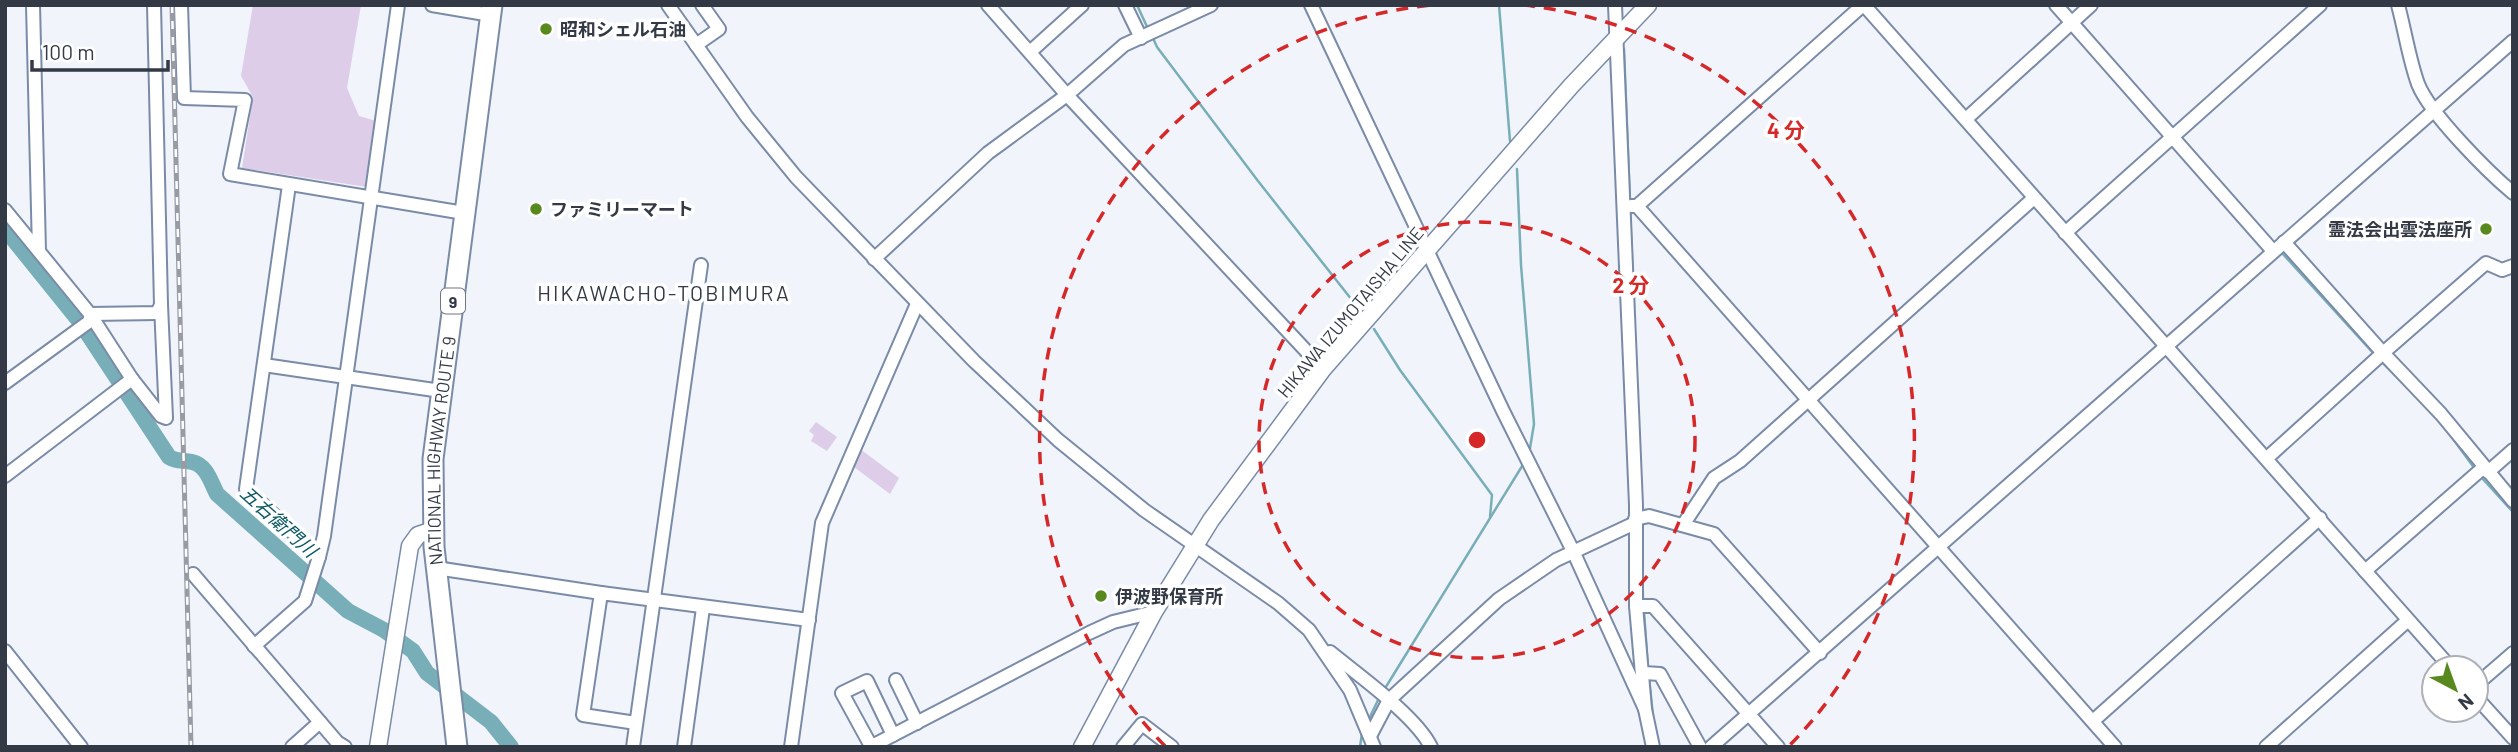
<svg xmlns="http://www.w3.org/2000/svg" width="2518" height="752" viewBox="0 0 2518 752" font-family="Barlow,'Noto Sans JP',sans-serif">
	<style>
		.green { fill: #ddcde9 }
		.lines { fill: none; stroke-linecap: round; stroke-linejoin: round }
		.stream { stroke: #78aeb7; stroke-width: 2.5 }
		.river { stroke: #78aeb7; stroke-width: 16 }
		.minor-casing { stroke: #7a8ba7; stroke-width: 16 }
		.major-casing { stroke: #7a8ba7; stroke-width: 19 }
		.highway-casing { stroke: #7a8ba7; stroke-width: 23 }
		.minor { stroke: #fff; stroke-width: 12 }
		.major { stroke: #fff; stroke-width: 16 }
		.highway { stroke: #fff; stroke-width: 19 }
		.rail-casing { stroke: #969ba4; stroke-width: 5 }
		.rail { stroke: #fff; stroke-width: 2.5; stroke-dasharray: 8; stroke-linecap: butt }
		.ring { fill: none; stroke: #d62828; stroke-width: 3.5; stroke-dasharray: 12 9 }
		.poi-dot { fill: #57891f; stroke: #fff; stroke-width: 2.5 }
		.labels { text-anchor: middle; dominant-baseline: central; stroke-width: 7; stroke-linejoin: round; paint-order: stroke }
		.shield { fill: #fff; stroke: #70757e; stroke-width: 2 }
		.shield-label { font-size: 16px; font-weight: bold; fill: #333a46 }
		.poi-label { font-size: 18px; font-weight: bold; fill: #333a46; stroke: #fff; text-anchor: start }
		.street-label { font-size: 18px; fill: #333a46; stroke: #fff }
		.water-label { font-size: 19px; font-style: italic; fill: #0a5863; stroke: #fff }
		.quarter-label { font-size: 21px; letter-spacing: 2px; fill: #333a46; stroke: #fff }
		.centre { fill: #d62828; stroke: #fff; stroke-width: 3.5 }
		.ring-label { font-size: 21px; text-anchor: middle; font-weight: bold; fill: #d62828; stroke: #fff; stroke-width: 7; stroke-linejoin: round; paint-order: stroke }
	</style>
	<rect width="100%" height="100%" fill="#f1f4fb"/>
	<!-- green -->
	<g class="green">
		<polygon points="253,5 361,5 347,88 359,116 376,121 367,187 242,168 253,97 241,76"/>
		<polygon points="816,422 837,437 827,451 811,441 814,435 809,431"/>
		<polygon points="860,449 899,478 890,494 854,467"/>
	</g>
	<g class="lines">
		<!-- stream -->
		<g class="stream">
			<polyline points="1137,5 1149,31"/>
			<polyline points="1499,5 1510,141"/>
			<polyline points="2065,5 2074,16"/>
			<polyline points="2079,21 2120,69"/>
			<polyline points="1152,36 1157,47 1258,181 1363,314"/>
			<polyline points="1624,49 1630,203"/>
			<polyline points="1517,169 1521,265 1534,424 1529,454"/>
			<polyline points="1630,209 1634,308"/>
			<polyline points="2282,253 2374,354"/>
			<polyline points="1374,329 1400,370 1492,495 1490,517"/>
			<polyline points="2381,361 2411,391"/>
			<polyline points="2448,432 2475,469"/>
			<polyline points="2481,477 2513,512"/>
			<polyline points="1642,556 1643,601"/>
			<polyline points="1644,612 1648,668"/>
			<polyline points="1649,678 1653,716"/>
			<polyline points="1384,690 1524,463"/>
			<polyline points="1368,721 1379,698"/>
			<polyline points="1360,747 1362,733"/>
		</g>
		<!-- river -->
		<path class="river" d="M5 229 80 322 169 457C177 462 183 460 192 462 207 465 211 483 217 494L348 611 384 630 413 651 427 673 491 722 511 747"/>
		<defs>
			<g id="minor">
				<polyline points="33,5 39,251"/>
				<polyline points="181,5 184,98 245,100 230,174 464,213"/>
				<polyline points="432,5 491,15"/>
				<polyline points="668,5 747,117 796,177 974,361 1058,440 1144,510 1278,603 1309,630 1350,690 1374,747"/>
				<polyline points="988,5 1067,95 1323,369"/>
				<polyline points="1125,5 1141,38"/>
				<polyline points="1311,5 1503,411 1573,551 1645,709"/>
				<polyline points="1615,5 1636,505 1636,606 1645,709 1653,747"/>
				<polyline points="1864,5 2451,668"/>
				<polyline points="2056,5 2273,251"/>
				<path d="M2398 5C2405 31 2409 59 2418 84 2430 114 2487 171 2513 193"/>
				<polyline points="696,45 719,29 702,5"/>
				<polyline points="1030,52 1082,5"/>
				<polyline points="1966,119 2091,5"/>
				<polyline points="1631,206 1637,206 1863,5"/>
				<polyline points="1637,206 2115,747"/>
				<polyline points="5,210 90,314 132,379 5,476"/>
				<polyline points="2065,233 2320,5"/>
				<polyline points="874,259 988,153 1067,95 1124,45 1211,5"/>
				<polyline points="2513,266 2502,270 2486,263 2383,353 2441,414 2513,501"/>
				<polyline points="264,365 441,391"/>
				<polyline points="132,379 161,416 166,418 161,305"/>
				<polyline points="5,383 90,321 90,314 157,313 161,305 154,5"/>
				<polyline points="2267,458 2383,353 2284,242"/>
				<polyline points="2488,472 2513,450"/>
				<polyline points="1635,519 1649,516 1714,534 1820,653"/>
				<polyline points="1683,525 1714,478 1740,461 2034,198"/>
				<polyline points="319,557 324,536 398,5"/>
				<polyline points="436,568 601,593"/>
				<polyline points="2365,571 2484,467"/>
				<polyline points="193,574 320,722 337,742 345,747"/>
				<polyline points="1636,606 1653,606 1778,747"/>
				<polyline points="254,646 305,601 319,557 246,489 289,185"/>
				<polyline points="5,651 81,747"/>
				<path d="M1330 652C1358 675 1416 716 1431 747"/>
				<polyline points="1644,673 1660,674 1700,747"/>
				<polyline points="896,680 917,723"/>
				<polyline points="2476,685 2513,653"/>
				<polyline points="2476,697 2513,738"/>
				<polyline points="2093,721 2320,518"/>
				<polyline points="636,723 583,715 601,593 809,620"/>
				<polyline points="1370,736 1389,700 1499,599 1556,560 1635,523"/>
				<polyline points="871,746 842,693 867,681 893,735"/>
				<polyline points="292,747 320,722"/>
				<polyline points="633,747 701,265"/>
				<polyline points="684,747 703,608"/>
				<polyline points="791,747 822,523 917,304"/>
				<polyline points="870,747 1089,633 1113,622 1154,612"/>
				<polyline points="1123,747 1142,724 1172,747"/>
				<polyline points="1711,747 2513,41"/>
				<polyline points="2266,747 2407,621 2410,622"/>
			</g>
			<g id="major">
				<polyline points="378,747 410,546 418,535 433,530"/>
				<polyline points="1082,747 1154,612 1211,520 1323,369 1571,86 1648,5"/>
			</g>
			<g id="highway">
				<path id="s1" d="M457 747 434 547 433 459 492 5"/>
			</g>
		</defs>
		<!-- minor casing -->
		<use href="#minor" class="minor-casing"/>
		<!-- major casing -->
		<use href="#major" class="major-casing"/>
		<!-- highway casing -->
		<use href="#highway" class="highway-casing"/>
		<!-- minor -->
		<use href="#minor" class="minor"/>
		<!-- major -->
		<use href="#major" class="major"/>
		<!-- highway -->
		<use href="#highway" class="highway"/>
		<defs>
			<polyline id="rail" points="172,5 191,747"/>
		</defs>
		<!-- rail casing -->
		<use href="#rail" class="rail-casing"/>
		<!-- rail -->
		<use href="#rail" class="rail"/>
	</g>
	<!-- distance rings -->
	<g class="ring">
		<circle cx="1477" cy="440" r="218"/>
		<path d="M1165 746A437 437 0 0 1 1431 5M1523 5A437 437 0 0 1 1789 746"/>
	</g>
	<!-- markers -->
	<g class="poi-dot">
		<circle cx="546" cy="29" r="7"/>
		<circle cx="536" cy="209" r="7"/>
		<circle cx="2486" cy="229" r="7"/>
		<circle cx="1101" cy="596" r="7"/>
	</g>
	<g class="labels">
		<!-- shield labels -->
		<rect class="shield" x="441" y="288.5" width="24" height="25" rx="5"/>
		<g class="shield-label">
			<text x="453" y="301">9</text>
		</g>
		<!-- poi labels -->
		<g class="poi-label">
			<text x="560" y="29">昭和シェル石油</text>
			<text x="550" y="209">ファミリーマート</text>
			<text x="2472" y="229" text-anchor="end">霊法会出雲法座所</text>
			<text x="1115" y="596">伊波野保育所</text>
		</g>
		<!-- street labels -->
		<g class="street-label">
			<text transform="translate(1350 312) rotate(-50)">HIKAWA IZUMOTAISHA LINE</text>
			<text stroke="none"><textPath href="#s1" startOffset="298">NATIONAL HIGHWAY ROUTE 9</textPath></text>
		</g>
		<!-- water labels -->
		<g class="water-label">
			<text transform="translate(279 521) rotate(42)">五右衛門川</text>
		</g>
		<!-- quarter labels -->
		<g class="quarter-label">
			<text x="664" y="292">HIKAWACHO-TOBIMURA</text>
		</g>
	</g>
	<circle cx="1477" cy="440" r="10" class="centre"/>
	<g class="ring-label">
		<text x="1786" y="138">4 分</text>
		<text x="1631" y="293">2 分</text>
	</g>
	<!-- border -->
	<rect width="2518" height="752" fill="none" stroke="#333a46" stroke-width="14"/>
	<!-- north arrow -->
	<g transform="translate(2455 689) rotate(139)"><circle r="33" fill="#ffffff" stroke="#adb0b5" stroke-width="2"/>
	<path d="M0-5L12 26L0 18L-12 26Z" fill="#57891f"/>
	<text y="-10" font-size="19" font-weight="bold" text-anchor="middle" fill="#333a46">N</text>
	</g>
	<!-- scale -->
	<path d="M32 60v10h136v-10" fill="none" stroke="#333a46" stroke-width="3.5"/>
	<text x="42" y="60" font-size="21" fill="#333a46" stroke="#ffffff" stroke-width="5" paint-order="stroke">100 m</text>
</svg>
